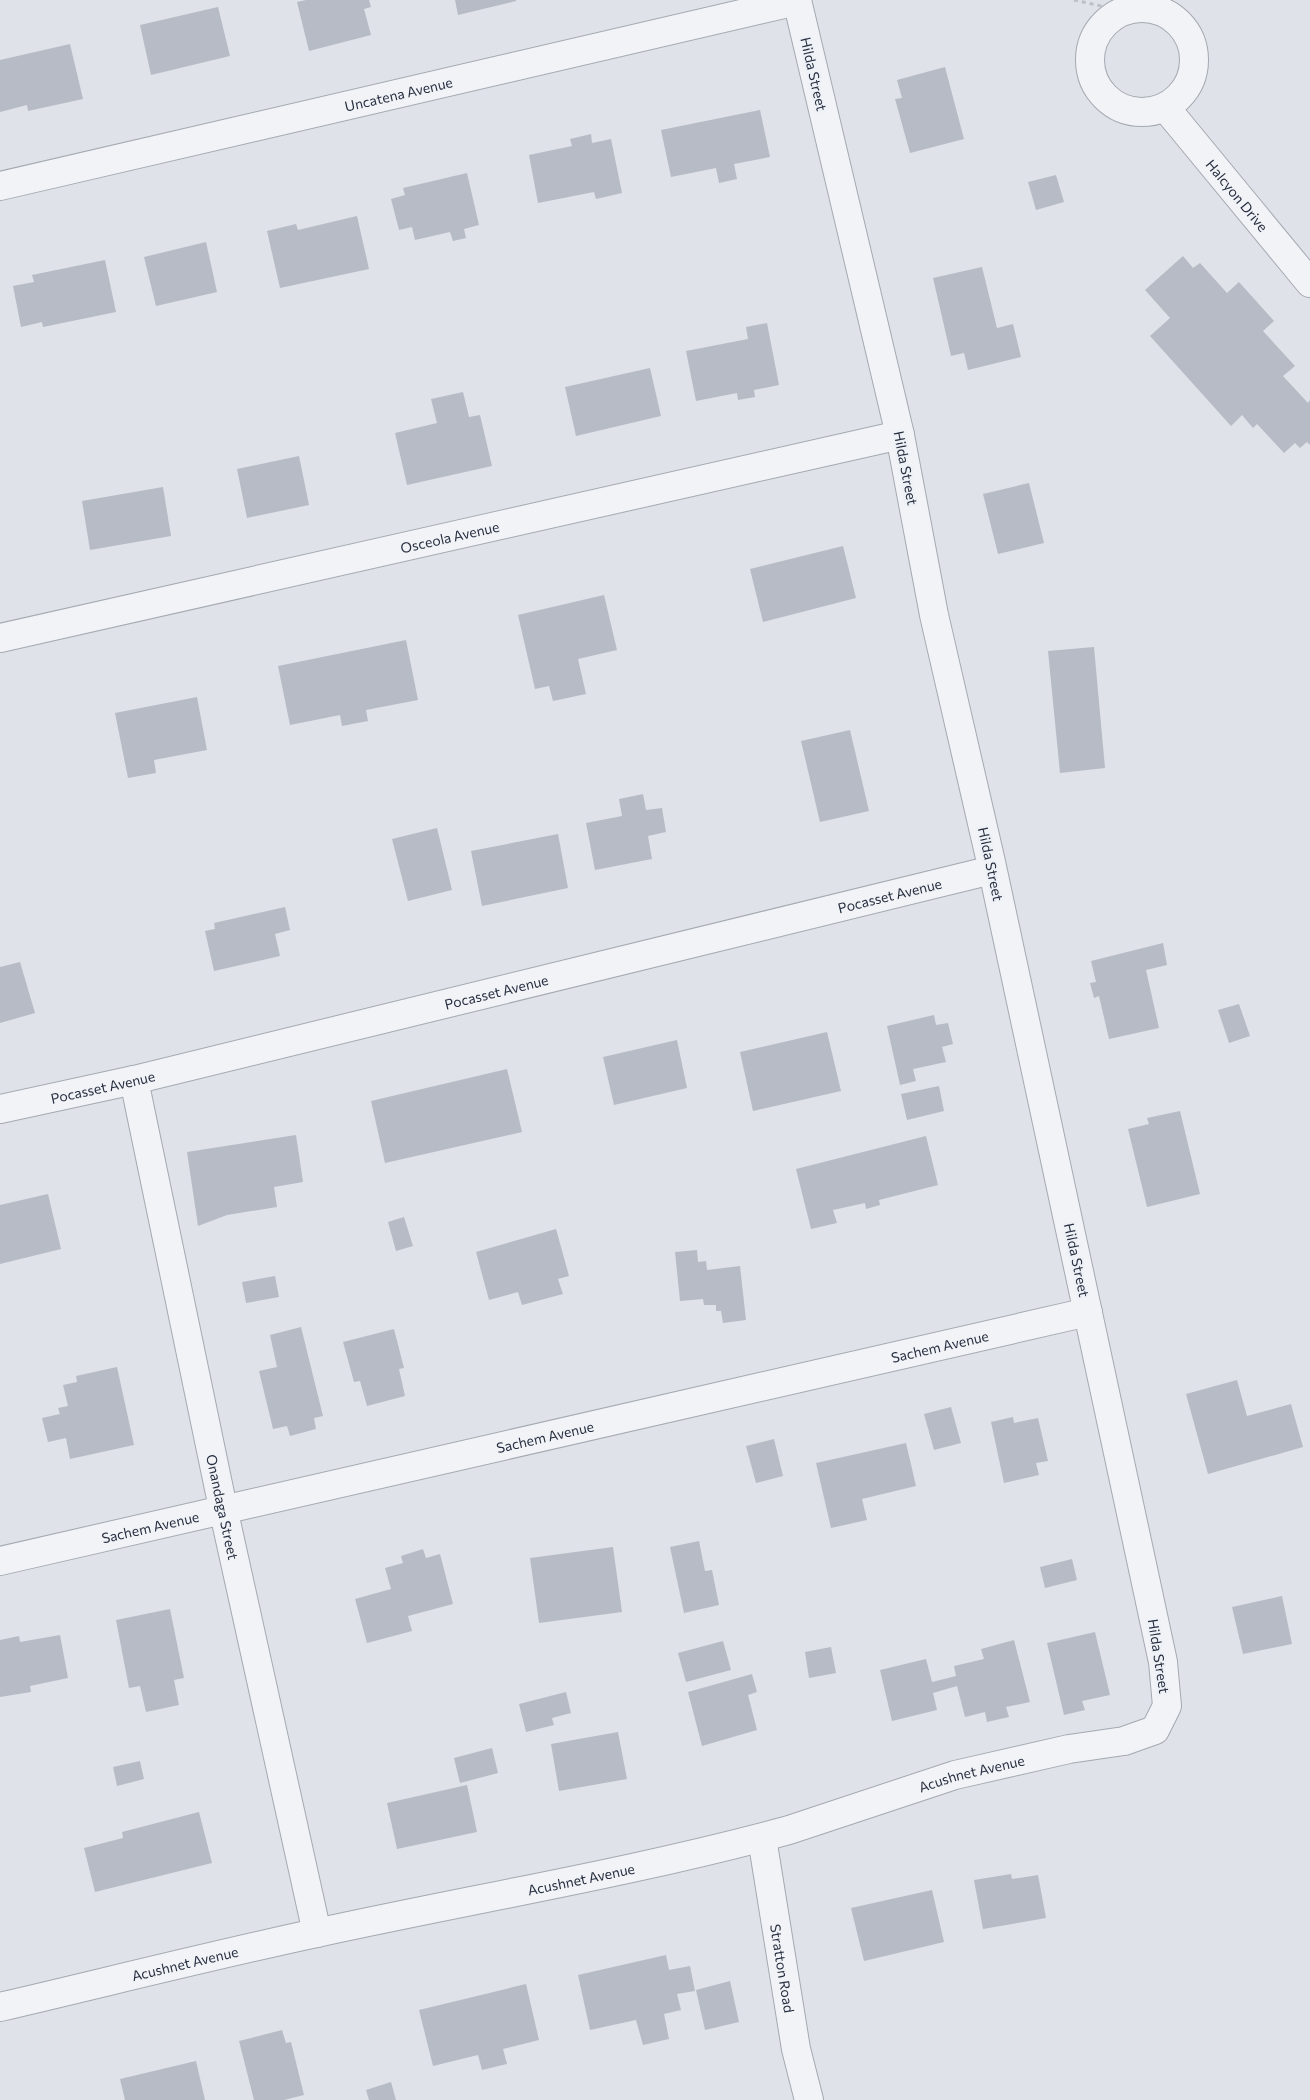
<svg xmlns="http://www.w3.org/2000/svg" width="1310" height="2100" viewBox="0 0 1310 2100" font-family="Commissioner,sans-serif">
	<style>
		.building { fill: #b6bbc5 }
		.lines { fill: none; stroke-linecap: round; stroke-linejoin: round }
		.minor-casing { stroke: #a4a9b2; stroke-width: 30 }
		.path { stroke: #bcc0c7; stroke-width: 3; stroke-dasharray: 4 4; stroke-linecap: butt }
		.minor { stroke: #f1f3f7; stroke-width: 28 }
		.labels { text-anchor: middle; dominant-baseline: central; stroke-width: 5; stroke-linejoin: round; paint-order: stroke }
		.street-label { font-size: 14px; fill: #272f40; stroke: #eef1f6 }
	</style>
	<rect width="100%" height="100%" fill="#dfe2e8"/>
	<!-- building -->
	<g class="building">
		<polygon points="306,0 369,0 371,7 364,9 371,35 309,51 297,2"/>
		<polygon points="455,0 516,0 516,1 458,15"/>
		<polygon points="218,7 230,56 151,75 140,25"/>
		<polygon points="70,44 83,99 28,111 27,105 0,112 0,60"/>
		<polygon points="945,67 964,139 910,153 895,99 902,98 897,80"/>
		<polygon points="760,110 770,157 734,164 737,179 719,183 716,168 671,177 661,130"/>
		<polygon points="591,134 592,143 611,139 622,193 596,199 594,192 538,203 529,155 572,146 570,139"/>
		<polygon points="467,173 479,225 464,229 466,238 453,241 450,232 415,240 412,227 399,230 391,199 405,195 403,188"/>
		<polygon points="1056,175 1064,202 1036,210 1028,182"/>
		<polygon points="357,216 369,269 280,288 267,231 296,224 298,230"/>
		<polygon points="206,242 217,292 156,306 144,257"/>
		<polygon points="1183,256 1193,268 1200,263 1227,293 1239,282 1274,321 1263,331 1295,366 1283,376 1308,403 1310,400 1310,445 1307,442 1300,448 1295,443 1284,453 1257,424 1253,428 1242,415 1231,426 1150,336 1170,318 1145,290"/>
		<polygon points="105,260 116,312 43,327 42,322 21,327 13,286 34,282 32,275"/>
		<polygon points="982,267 997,328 1013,324 1021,357 968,370 964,353 951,356 933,278"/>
		<polygon points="767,323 779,385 754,390 755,397 738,400 737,393 696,401 686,351 748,339 746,327"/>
		<polygon points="650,368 661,416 576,436 565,387"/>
		<polygon points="463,392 469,417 480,415 492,466 407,485 395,433 437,423 431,399"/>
		<polygon points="299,456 309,505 247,518 237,469"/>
		<polygon points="1029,483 1044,543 998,554 983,494"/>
		<polygon points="163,487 171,536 90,550 82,501"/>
		<polygon points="843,546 856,598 763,622 750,569"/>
		<polygon points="604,595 617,650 578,659 586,694 553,701 549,686 535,689 518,615"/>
		<polygon points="406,640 418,700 366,710 368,721 342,726 340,715 290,725 278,666"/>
		<polygon points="1094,647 1105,768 1060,773 1048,651"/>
		<polygon points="197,697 207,750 154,760 156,773 128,778 115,713"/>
		<polygon points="850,730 869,811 820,822 801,741"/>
		<polygon points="643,794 646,810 662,808 666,832 648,836 652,859 595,870 586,823 622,816 619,799"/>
		<polygon points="437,828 452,890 408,901 392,839"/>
		<polygon points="558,834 568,888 482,906 471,851"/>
		<polygon points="285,907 290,930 275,934 280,956 214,971 205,931 215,929 214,923"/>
		<polygon points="1163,943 1167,965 1146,970 1159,1028 1109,1039 1099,996 1094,998 1090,983 1096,982 1091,961"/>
		<polygon points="20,962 35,1013 0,1023 0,967"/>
		<polygon points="1239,1004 1250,1036 1229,1043 1218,1010"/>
		<polygon points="934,1015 936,1025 948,1023 953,1044 942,1047 946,1062 913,1069 916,1081 900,1085 887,1026"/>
		<polygon points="827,1032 841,1091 753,1111 740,1052"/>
		<polygon points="677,1040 687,1088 614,1105 603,1057"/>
		<polygon points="507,1069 522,1132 385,1163 371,1101"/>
		<polygon points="939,1086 944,1111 907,1120 901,1094"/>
		<polygon points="1180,1111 1200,1194 1147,1207 1128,1129 1149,1124 1147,1118"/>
		<polygon points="296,1135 303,1182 274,1187 277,1207 227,1215 198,1226 187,1152"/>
		<polygon points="926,1136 938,1185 879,1200 880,1205 866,1209 865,1203 833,1210 837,1223 811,1229 796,1169"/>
		<polygon points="48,1194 61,1249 0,1264 0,1205"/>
		<polygon points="404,1217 413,1246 396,1251 388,1222"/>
		<polygon points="556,1229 569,1276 558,1279 563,1294 522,1305 518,1292 489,1300 476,1252"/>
		<polygon points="697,1250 698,1262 706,1261 707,1270 740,1266 746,1320 723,1323 721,1311 716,1311 716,1305 704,1305 703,1299 680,1301 675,1252"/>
		<polygon points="275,1276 279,1297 246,1303 242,1282"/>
		<polygon points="301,1327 323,1416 314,1418 316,1429 290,1436 287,1426 273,1429 259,1371 277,1367 270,1335"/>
		<polygon points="394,1329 404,1368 399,1369 405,1396 367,1406 360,1381 354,1382 343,1342"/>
		<polygon points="117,1367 134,1445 70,1459 66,1438 48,1442 42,1418 60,1414 58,1408 68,1406 63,1385 77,1382 76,1376"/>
		<polygon points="1237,1380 1247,1416 1291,1404 1303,1447 1208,1474 1186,1394"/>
		<polygon points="951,1407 961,1443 934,1450 924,1414"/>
		<polygon points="1013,1417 1014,1423 1038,1418 1048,1461 1036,1463 1039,1475 1004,1483 991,1422"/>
		<polygon points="774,1439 783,1476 756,1483 746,1446"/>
		<polygon points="906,1443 916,1486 862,1499 867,1520 831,1528 816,1463"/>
		<polygon points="699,1541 705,1571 712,1570 719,1605 684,1613 670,1547"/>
		<polygon points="613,1547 622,1612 539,1623 530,1558"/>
		<polygon points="423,1549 426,1558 440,1554 453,1604 408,1616 412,1631 367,1643 355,1599 391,1589 385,1568 403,1563 401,1556"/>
		<polygon points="1072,1559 1077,1580 1045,1588 1040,1567"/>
		<polygon points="1282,1596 1292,1644 1243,1654 1232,1607"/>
		<polygon points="170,1609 184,1678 174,1680 179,1705 146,1712 140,1686 129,1688 116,1620"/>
		<polygon points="1095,1632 1110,1695 1082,1701 1085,1710 1064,1715 1047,1643"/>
		<polygon points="60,1635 68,1678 30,1686 31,1692 0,1697 0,1640 19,1636 20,1642"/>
		<polygon points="1014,1640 1030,1702 1006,1707 1009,1717 987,1722 985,1712 965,1717 957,1686 933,1693 937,1710 892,1721 880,1670 926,1659 932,1682 956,1676 954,1666 984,1659 981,1649"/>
		<polygon points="723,1641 731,1670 686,1682 678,1653"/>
		<polygon points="831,1647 836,1673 809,1678 805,1652"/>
		<polygon points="752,1674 757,1692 748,1695 757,1730 702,1746 688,1692"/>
		<polygon points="566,1692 571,1713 552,1718 554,1725 526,1732 519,1704"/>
		<polygon points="618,1732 627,1779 559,1791 551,1744"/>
		<polygon points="492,1748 498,1773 460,1783 454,1758"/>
		<polygon points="140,1761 144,1779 117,1786 113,1767"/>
		<polygon points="467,1785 477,1832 397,1849 387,1803"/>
		<polygon points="199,1812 212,1863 95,1892 84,1848 123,1838 122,1832"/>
		<polygon points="1011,1874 1012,1879 1038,1875 1046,1918 983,1929 974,1880"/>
		<polygon points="932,1890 944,1942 864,1961 851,1908"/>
		<polygon points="666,1955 669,1970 690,1966 695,1991 677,1994 681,2010 664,2014 669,2039 643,2045 636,2020 590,2030 578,1975"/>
		<polygon points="730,1981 739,2022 705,2030 696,1990"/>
		<polygon points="526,1984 539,2040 503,2049 507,2064 482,2070 478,2055 433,2066 419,2010"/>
		<polygon points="282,2030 286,2043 291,2042 304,2095 284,2100 254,2100 239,2041"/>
		<polygon points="196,2061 205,2100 125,2100 120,2079"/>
		<polygon points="391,2082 396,2100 369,2100 366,2090"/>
	</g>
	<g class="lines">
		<defs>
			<g id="minor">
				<circle cx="1142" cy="60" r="52"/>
				<path id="s1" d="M1165 107 1310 283"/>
				<path id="s2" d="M0 186 797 1"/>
				<path id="s3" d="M0 638 900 435"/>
				<path id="s4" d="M134 1080 223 1508 317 1933"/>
				<path id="s5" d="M0 1109 134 1080 992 870"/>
				<path id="s6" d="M0 1561 1088 1312"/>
				<path id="s7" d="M762 1838 796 2049 809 2100"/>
				<path id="s8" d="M0 2007C107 1982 213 1955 321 1932 477 1898 635 1872 789 1830L955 1775 1069 1749 1124 1741 1155 1730 1167 1706 1163 1662 991 862 934 615 900 435 797 0"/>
			</g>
		</defs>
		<!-- minor casing -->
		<use href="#minor" class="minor-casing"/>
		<!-- path -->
		<polyline class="path" points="1074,0 1124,11"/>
		<!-- minor -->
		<use href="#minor" class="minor"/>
	</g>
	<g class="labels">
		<!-- street labels -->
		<g class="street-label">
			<text transform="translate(814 74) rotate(77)">Hilda Street</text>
			<text stroke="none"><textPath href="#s2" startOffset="409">Uncatena Avenue</textPath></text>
			<text stroke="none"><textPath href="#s1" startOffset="114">Halcyon Drive</textPath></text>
			<text transform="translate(906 468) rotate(79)">Hilda Street</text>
			<text stroke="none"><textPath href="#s3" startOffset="461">Osceola Avenue</textPath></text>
			<text transform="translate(991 864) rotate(78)">Hilda Street</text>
			<text stroke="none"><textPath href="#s5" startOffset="915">Pocasset Avenue</textPath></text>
			<text stroke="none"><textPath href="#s5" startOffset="510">Pocasset Avenue</textPath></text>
			<text stroke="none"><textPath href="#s5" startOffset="105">Pocasset Avenue</textPath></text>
			<text transform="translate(1077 1260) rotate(78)">Hilda Street</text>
			<text stroke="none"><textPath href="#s6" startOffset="964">Sachem Avenue</textPath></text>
			<text stroke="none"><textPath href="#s6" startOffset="559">Sachem Avenue</textPath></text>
			<text stroke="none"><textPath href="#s4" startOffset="436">Onandaga Street</textPath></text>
			<text stroke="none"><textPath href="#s6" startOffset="154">Sachem Avenue</textPath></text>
			<text transform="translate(1159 1656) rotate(81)">Hilda Street</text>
			<text stroke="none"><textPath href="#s8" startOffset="1000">Acushnet Avenue</textPath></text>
			<text stroke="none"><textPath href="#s8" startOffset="595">Acushnet Avenue</textPath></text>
			<text stroke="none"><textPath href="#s8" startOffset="190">Acushnet Avenue</textPath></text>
			<text stroke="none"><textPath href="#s7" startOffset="132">Stratton Road</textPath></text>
		</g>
	</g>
</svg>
